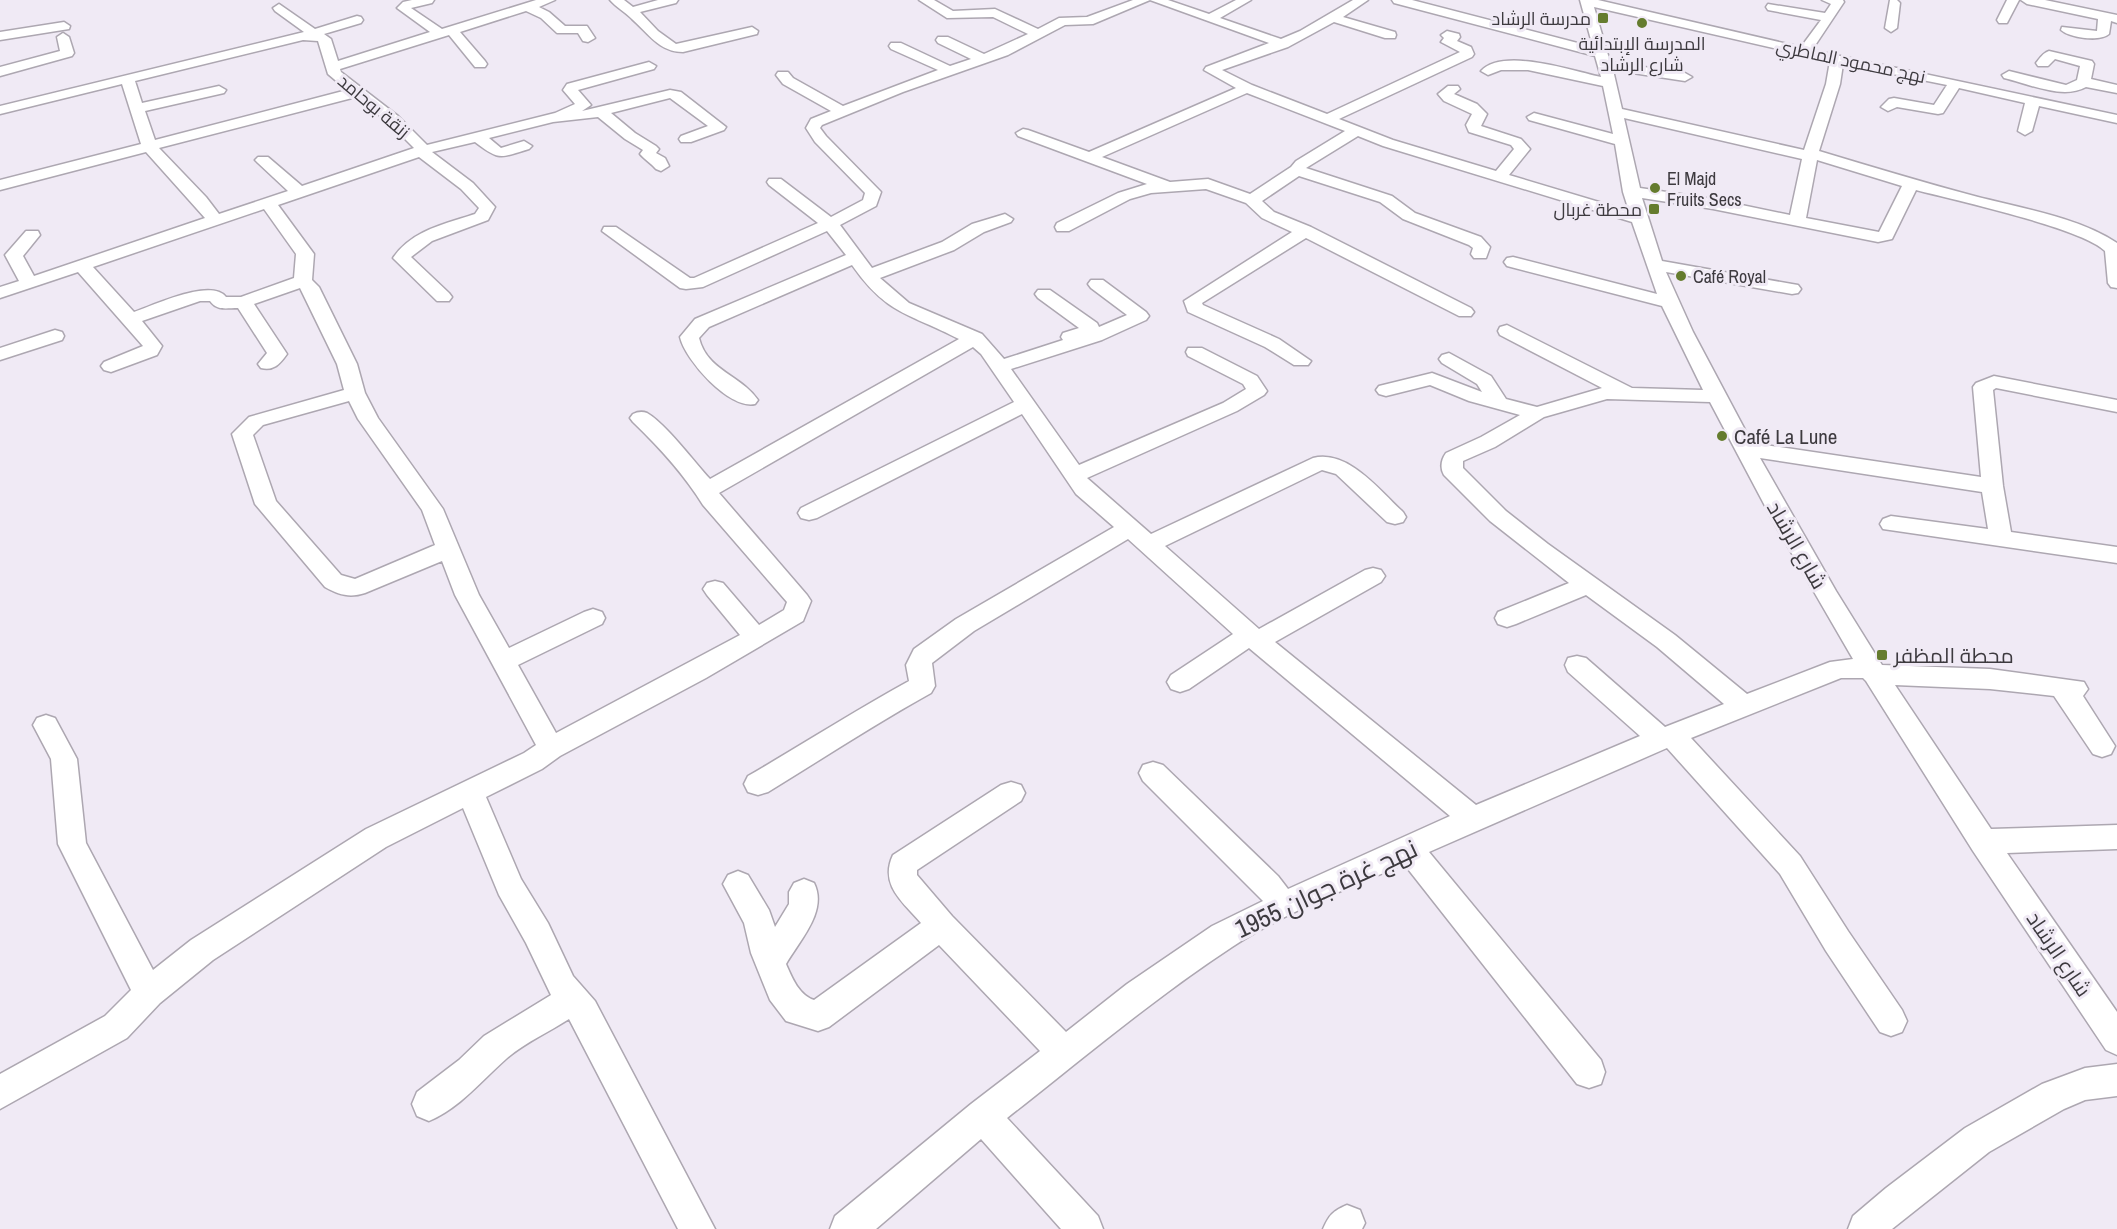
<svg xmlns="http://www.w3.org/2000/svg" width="2117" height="1229" viewBox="0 0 2117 1229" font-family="'Archivo Narrow',Cairo,sans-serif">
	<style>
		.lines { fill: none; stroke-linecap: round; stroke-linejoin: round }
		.minor-casing { stroke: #ada7b1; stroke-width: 3 }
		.minor { fill: #fff; fill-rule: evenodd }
		.poi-dot { fill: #657c2e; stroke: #f0eaf5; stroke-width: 2 }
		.labels { text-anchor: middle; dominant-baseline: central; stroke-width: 6; stroke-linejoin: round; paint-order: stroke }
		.far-poi-label { font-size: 18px; fill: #3d3a3f; stroke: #f0eaf5; text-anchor: end }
		.far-street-label { font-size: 18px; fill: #3d3a3f; stroke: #f0eaf5 }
		.poi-label { font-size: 21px; fill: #3d3a3f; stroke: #f0eaf5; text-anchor: start }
		.street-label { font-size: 21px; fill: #3d3a3f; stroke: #f0eaf5 }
		.near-street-label { font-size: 26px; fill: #3d3a3f; stroke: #f0eaf5 }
	</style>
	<rect width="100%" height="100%" fill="#f0eaf5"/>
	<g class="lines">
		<defs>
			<g id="minor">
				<path d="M412 0H434L432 3 411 8 442 29 536 0H555L539 7 549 12 565 26H587L595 38 588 42 583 41 578 33H557L541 18 526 11 460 32 485 61 487 64 485 67H475L449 35 340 69 341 72 398 116 427 145 555 113 575 104 563 90 567 84 649 62 656 66 654 69 578 90 591 105 582 111 670 90 681 92 726 127 724 130 691 142H681L679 139 681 136 708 126 670 98 611 113 635 133 656 146 659 149 656 153 665 158 669 166 661 171 656 169C651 163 645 160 640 154L643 150 625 139 598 117 553 122 489 138 501 148 524 141 532 146 529 149C499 158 500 161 475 142L432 152 473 183 495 207 488 220 432 241 411 257 449 293 452 297 449 301H437L393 258C412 230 445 224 475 214L479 208 461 189 419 157 278 205 314 254 312 280 319 287 357 364 365 393 378 418 443 509 479 595 509 648 584 612 593 609 602 612 605 618 602 624 518 665 556 733 740 635 707 595 703 589 707 583 715 581 723 583 759 625 784 610 787 602 703 505C683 473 660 448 633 422L630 418 633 414C637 412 642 411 647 413 665 423 695 463 710 479L959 339C909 313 887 315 852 265L709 327 699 338C707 371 741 375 758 400L755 404C730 410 685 360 680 337L695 319 846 255 827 231 703 287 686 289 680 288 602 231 604 227H616L690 278H694L818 223 769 185 767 182 769 179H781L831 217 863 200 865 193 815 142 806 128 811 119 831 111 783 84 776 75 778 72H788L793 78 843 106 938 70 891 49 889 46 891 43H901L950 66 971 59 938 43 936 40 938 37H948L984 54 1028 34 993 17 947 18 919 0H934L953 11 995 9 1038 29 1059 18 1087 17 1133 0H1168L1209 14 1236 0H1251L1220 18 1281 39 1300 31 1353 0H1368L1343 17 1395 32 1396 35 1395 38H1385L1334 22 1288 47 1222 70 1252 85 1327 114 1460 52 1441 42 1444 38 1441 35 1447 31 1459 34 1460 37 1457 41 1471 47 1474 54 1472 57 1339 119 1393 140 1496 171 1514 149 1511 145 1469 132 1466 125 1472 114 1444 101 1438 94 1448 86H1458L1460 89 1454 94 1477 104 1487 114 1481 126 1521 139 1530 149 1509 175 1629 211 1623 192 1615 144 1529 120 1527 117 1534 113 1613 134 1603 86 1528 70H1501L1488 75 1481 71C1503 47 1573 71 1601 77L1595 56 1394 3 1392 0H1412L1593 47 1580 0H1598L1801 47 1821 20 1768 10 1766 7 1768 4 1825 13 1831 4 1822 0H1843L1844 2 1812 50 2117 115V123L2039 106 2032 131 2025 135 2018 131 2025 103 1959 88 1943 113 1938 114 1897 107 1888 111 1881 107 1889 99 1894 98 1934 105 1947 85 1843 64 1840 84 1819 151C1872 167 1925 183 1978 197 2021 208 2080 218 2117 243V288L2111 287 2108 283 2105 251C2082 228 1954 200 1916 190L1892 239 1878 242 1713 209 1642 198 1662 261 1792 284 1798 285 1801 289 1798 293 1792 294 1666 272 1693 332 1752 443 1981 477 1973 387 1976 383 1994 376 2117 400V412L1996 388 1993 390 2003 486 2011 532 2117 547V563L1883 529 1880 524 1883 519 1891 516 1988 529 1982 492 1760 458 1836 591 1882 665 1990 669 2084 682 2088 689 2083 696 2115 746 2111 754 2102 757 2093 754 2054 696 1990 689 1895 685 1991 829 2117 825V849L2007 853 2117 1012V1055L2106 1050 1973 851 1866 681 1863 678H1841L1691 738 1800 856 1848 931 1902 1010 1907 1021 1902 1032 1891 1036 1880 1032 1826 951 1780 874 1667 748 1429 852 1601 1060 1605 1072 1601 1084 1589 1088 1577 1084 1404 864C1348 889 1283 913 1232 947 1153 999 1081 1060 1007 1118L1098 1216 1103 1229H1061L981 1139 876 1229H830L835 1216 971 1104 1040 1051 939 945 829 1027 818 1031 786 1021 770 1000 751 953 744 923 723 884 728 875 738 871 748 875 769 910 775 927 789 904V892L794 883 804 879 814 883C828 911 800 940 786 964 792 978 799 995 814 1000L921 923C903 902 879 885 893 855L1001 785 1011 782 1021 785 1025 793 1021 801 917 870V875L952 916 1066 1032 1127 984 1212 926 1263 901 1143 781 1139 773 1143 765 1153 762 1163 765 1278 876 1288 889 1450 816 1249 648 1189 689 1180 692 1171 689 1167 682 1171 675 1233 634 1128 539 974 631 932 663 935 686 931 693C875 724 822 759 768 792L758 795 748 792 744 784 748 776C802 745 854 711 909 681L906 665 914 649 956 619 1114 527 1076 494 1022 414 817 518 809 520 801 518 798 513 801 508 1014 402 981 354 973 347 719 493 807 595 811 601 803 621 706 678 560 756 542 769 486 797 521 879 548 923 573 976 595 1001 715 1229H678L569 1019C549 1032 524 1043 506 1059 481 1081 461 1107 429 1121L417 1116 412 1104 417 1092 459 1060 484 1036 551 995 526 943 499 895 463 808 386 847 213 960 160 1003 127 1038 0 1109V1074L105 1016 131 990 58 844 51 759 33 725 37 718 46 715 55 718 77 759 86 843 153 970 191 940 366 829 524 753 536 745 455 595 442 561 365 593C350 598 339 595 325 587L255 504 232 434 249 417 344 390 337 364 300 288 254 304 287 354C280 364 274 371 261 368L258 364 267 353 238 308C226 308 217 311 210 301H200L142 321 162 346 157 355 111 372 104 370 101 366 104 362 143 346 78 272 0 298V287L19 281 5 255 26 231H38L40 235 23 256 34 276 205 218 146 152 0 190V180L141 144 122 84 0 114V106L304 32 275 11 273 8 279 4 315 29 357 16 361 17 363 20 361 23 324 34 331 39 338 61 430 32 397 8 403 2ZM1150 0 1269 43 1206 67 1204 70 1236 88 1089 152 1028 130 1023 129 1016 133 1018 136 1147 184 1118 193 1057 223 1055 227 1057 231H1069L1130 199 1151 193 1206 189 1246 203 1262 218 1292 232 1184 301 1188 312 1265 347 1294 365H1308L1311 361 1279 339 1203 305 1202 303 1306 238 1459 316H1471L1474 312 1471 308 1311 227 1274 212 1262 201 1299 176 1380 202 1403 219 1469 245 1473 248 1471 254 1474 258H1486L1490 247 1481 237 1415 213 1392 196 1306 168 1358 136 1383 146 1632 222 1657 294 1513 257 1507 258 1504 262 1507 266 1662 306 1703 390 1632 388 1507 325 1500 327 1498 331 1500 335 1602 388 1537 407 1506 399 1491 376 1449 353 1442 355 1439 359 1442 363 1477 384 1482 392 1432 373 1379 386 1376 390 1379 394 1386 396 1430 385 1469 401 1520 415 1481 437 1446 453C1441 460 1440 468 1444 475L1490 521 1569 583 1498 612 1495 618 1498 624 1507 627 1516 624 1586 595 1657 647 1724 704 1665 727 1586 658 1577 656 1568 658 1565 665 1568 672 1640 736 1476 805 1275 642 1381 582 1385 576 1381 570 1373 568 1365 570 1259 629 1165 546 1322 470 1336 474 1387 522 1395 524 1403 522 1406 517 1403 512C1380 491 1348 449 1313 458L1151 534 1087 478 1237 411 1264 395 1267 391 1257 376 1202 348H1188L1186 352 1188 356 1243 384 1246 389 1223 403 1079 465 1011 369 1102 340 1146 320 1149 316 1146 312 1103 280H1091L1088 284 1091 288 1127 315 1099 327 1097 323 1050 290H1038L1035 294 1038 298 1079 328 1063 333 1061 337 1063 340 1004 359 982 334 909 303 880 278 954 250 984 232 1011 222 1013 219 1005 214 972 224 942 242 872 268 840 225 876 206 881 192 826 136 820 128 822 125 903 92 1008 55 1065 25 1093 24ZM1594 7 1830 61 1826 84 1804 150 1622 109 1613 70 1685 81 1692 77 1685 73 1610 62ZM303 40 318 41 328 74 347 90 155 140 145 111 224 93 226 90 219 86 142 103 135 81ZM1247 93 1345 131 1296 161 1291 167 1250 194 1208 179 1170 182 1102 157ZM356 97 388 122 414 148 302 186 268 157H258L255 160 258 163 288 191 219 214 206 197 159 148ZM1624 118 1802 159 1790 215 1713 199 1640 188ZM1817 160 1902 186 1879 232 1806 218ZM264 209 296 254 294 278 241 297H226C211 278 155 305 134 312L93 267ZM1607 399 1710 402 1773 521 1853 659 1830 662 1747 694 1675 635 1548 544 1506 511 1463 468V461L1495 447 1544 417ZM349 401 358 419 422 510 435 545 355 579 341 575 276 501 253 435 263 425Z"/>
				<path d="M610 0H624L633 7 658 0H678L676 3 640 12 658 31 676 44 752 27 758 31 757 34 683 52C659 52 648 33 632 19 625 12 616 7 610 0Z"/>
				<polygon points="1890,0 1897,0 1900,3 1897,28 1891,32 1885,28"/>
				<polygon points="2007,0 2019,0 2007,23 1999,23 1997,20"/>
				<path d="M2021 0H2045L2117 15V23L2111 21 2109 34C2100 42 2070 38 2061 30L2062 27 2097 31 2098 19 2027 4Z"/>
				<polygon points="64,22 70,26 69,29 0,40 0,32"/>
				<polygon points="63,33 69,37 74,53 72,56 0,76 0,67 60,51 57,37"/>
				<path d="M2049 51 2092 61 2094 64 2091 79 2117 85V93L2086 87C2063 100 2029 84 2004 78L2002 75 2009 71 2066 85 2077 80 2080 66 2055 59 2048 66H2038L2036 63C2040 58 2043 53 2049 51Z"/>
				<polygon points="55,330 62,332 64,336 62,340 0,360 0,348"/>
				<polygon points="2117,1064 2117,1096 2085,1100 2064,1109 1989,1152 1892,1229 1848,1229 1853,1216 1886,1188 1965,1128 2042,1084 2085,1068"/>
				<path d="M1347 1205 1360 1210 1365 1223 1362 1229H1323C1329 1215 1333 1211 1347 1205Z"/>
			</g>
		</defs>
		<!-- minor casing -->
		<use href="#minor" class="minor-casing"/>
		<!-- minor -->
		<use href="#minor" class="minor"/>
	</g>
	<!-- markers -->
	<g class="poi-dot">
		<rect x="1597" y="12" width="12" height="12" rx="3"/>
		<circle cx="1642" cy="23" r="6"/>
		<circle cx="1655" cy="188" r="6"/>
		<rect x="1648" y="203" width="12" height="12" rx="3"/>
		<circle cx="1681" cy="276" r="6"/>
		<circle cx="1722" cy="436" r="6"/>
		<rect x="1876" y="649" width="12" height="12" rx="3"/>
	</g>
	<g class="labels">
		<!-- far-poi labels -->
		<g class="far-poi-label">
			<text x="1591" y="18">مدرسة الرشاد</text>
			<text x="1642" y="43" text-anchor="middle">المدرسة الإبتدائية<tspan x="1642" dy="21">شارع الرشاد</tspan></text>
			<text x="1667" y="178" text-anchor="start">El Majd<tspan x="1667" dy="21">Fruits Secs</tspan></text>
			<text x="1642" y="209">محطة غربال</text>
			<text x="1693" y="276" text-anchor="start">Café Royal</text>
		</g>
		<!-- far-street labels -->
		<g class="far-street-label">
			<text transform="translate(1851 61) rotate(12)">نهج محمود الماطري</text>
			<text transform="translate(374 106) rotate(40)">زنقة بوحامد</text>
		</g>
		<!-- poi labels -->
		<g class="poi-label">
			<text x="1734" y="436">Café La Lune</text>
			<text x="1894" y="655">محطة المظفر</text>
		</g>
		<!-- street labels -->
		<g class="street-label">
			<text transform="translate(1797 545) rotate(60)">شارع الرشاد</text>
			<text transform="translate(2059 954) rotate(56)">شارع الرشاد</text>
		</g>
		<!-- near-street labels -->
		<g class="near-street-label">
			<text transform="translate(1326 888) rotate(-25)">نهج غرة جوان 1955</text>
		</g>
	</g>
</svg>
